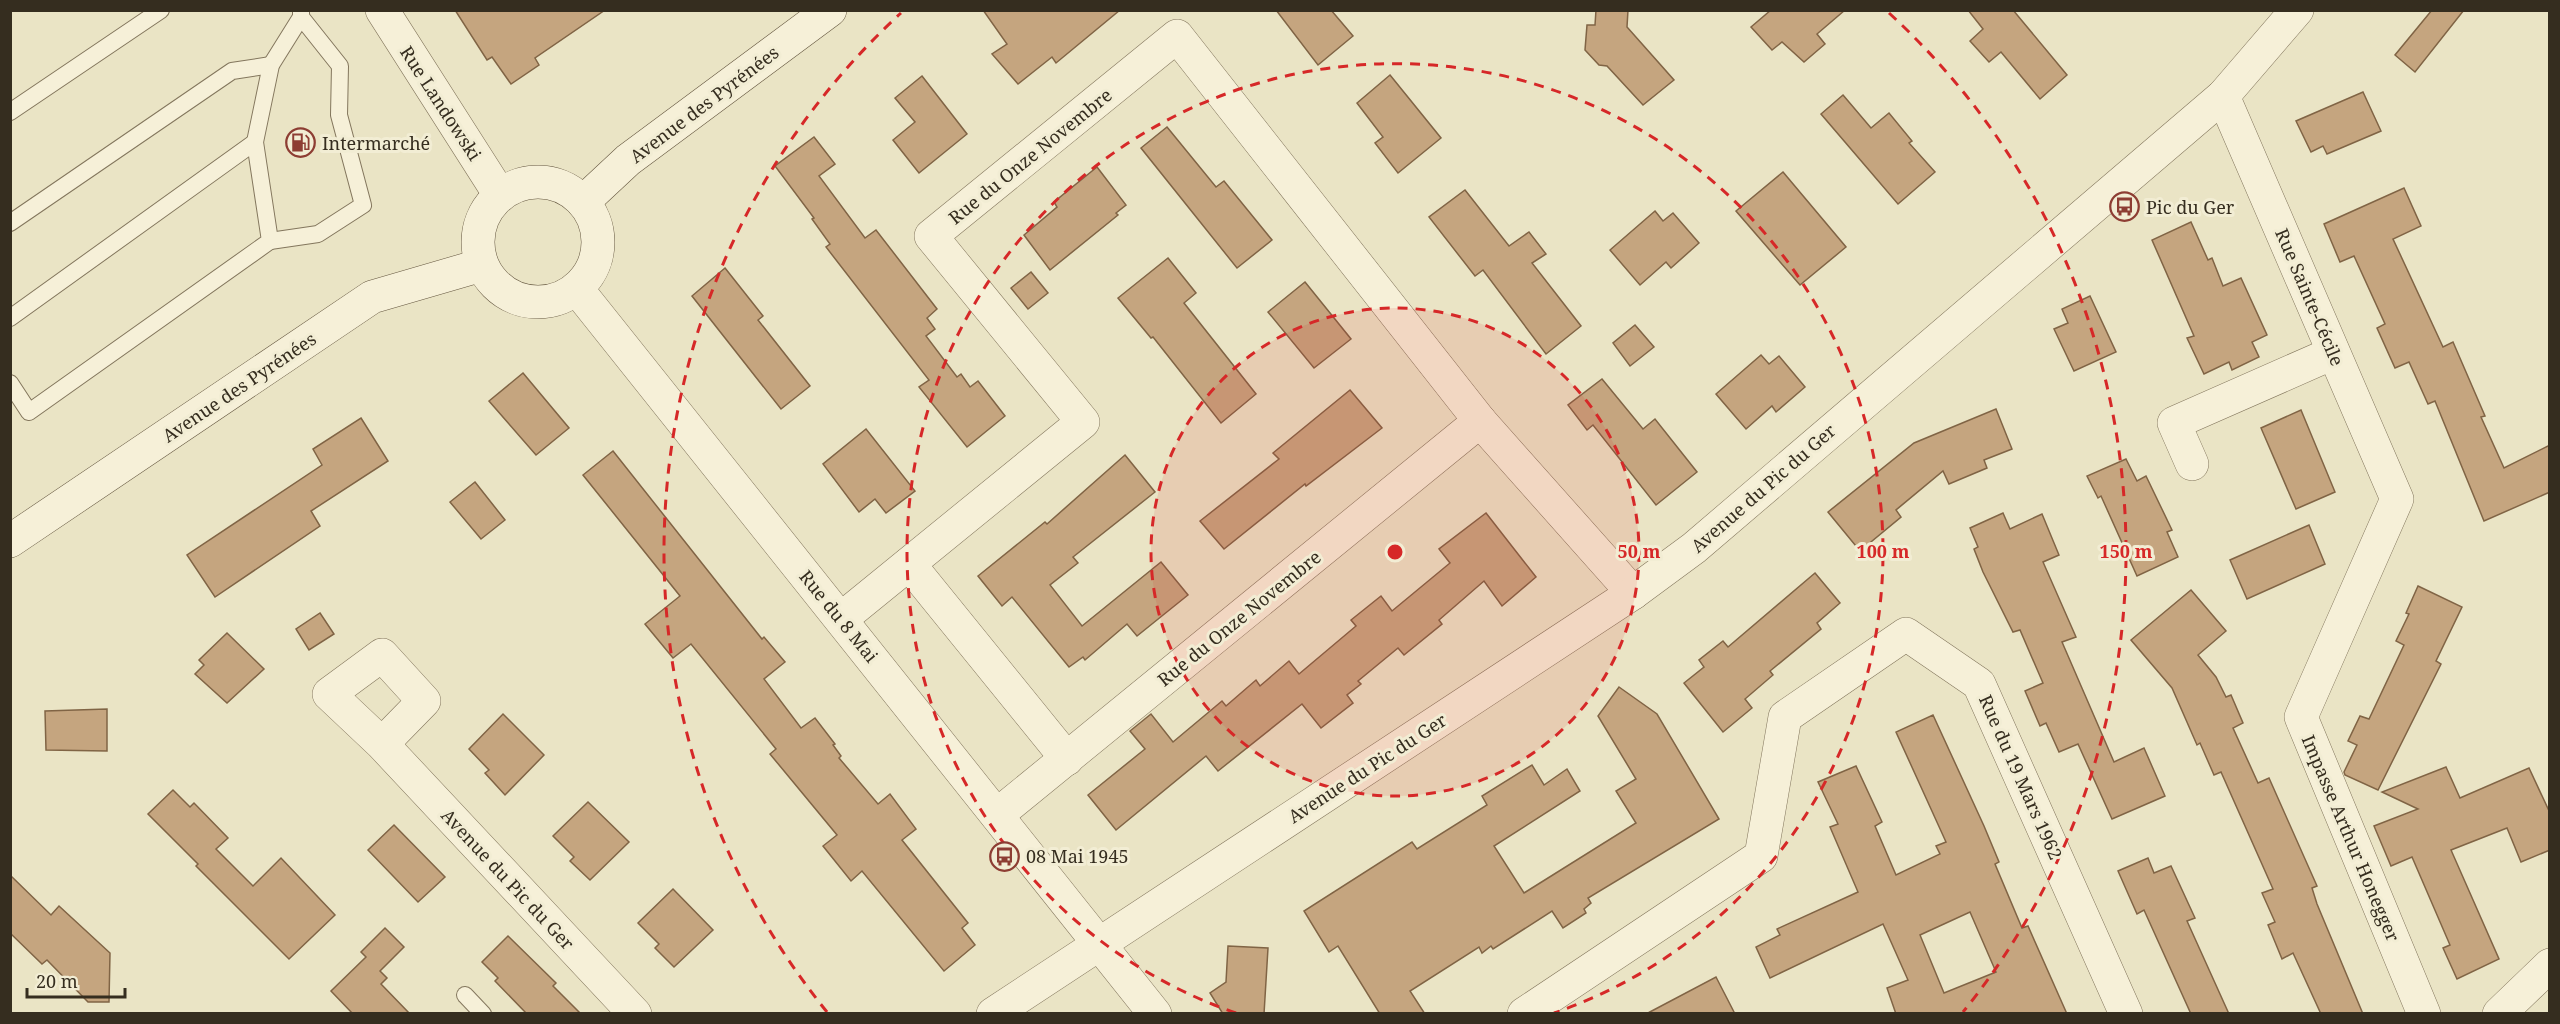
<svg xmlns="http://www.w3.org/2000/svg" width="2560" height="1024" viewBox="0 0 2560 1024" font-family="'Noto Serif',serif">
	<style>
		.building { fill: #c5a57f; stroke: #806445; stroke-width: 1.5; fill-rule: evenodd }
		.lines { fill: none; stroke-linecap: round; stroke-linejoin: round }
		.lane-casing { stroke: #83765d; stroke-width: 18 }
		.street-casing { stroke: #83765d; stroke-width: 34 }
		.secondary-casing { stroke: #655740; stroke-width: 34 }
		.lane { stroke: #f6f0d8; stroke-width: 16 }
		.street { stroke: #f6f0d8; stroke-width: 33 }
		.secondary { stroke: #f6f0d8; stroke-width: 33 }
		.ring { fill: none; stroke: #d62828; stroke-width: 3; stroke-dasharray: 10 8 }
		.labels { text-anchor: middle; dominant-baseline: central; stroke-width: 6; stroke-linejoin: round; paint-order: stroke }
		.street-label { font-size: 18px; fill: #352d1f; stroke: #f2edd4 }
		.poi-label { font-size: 18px; fill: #352d1f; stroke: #f2edd4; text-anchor: start }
		.centre { fill: #d62828; stroke: #f2edd4; stroke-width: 3 }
		.ring-label { font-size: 18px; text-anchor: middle; font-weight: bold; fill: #d62828; stroke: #f2edd4; stroke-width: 6; stroke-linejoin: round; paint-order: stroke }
	</style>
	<rect width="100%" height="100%" fill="#eae4c5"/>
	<!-- building -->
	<g class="building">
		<polygon points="455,10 605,10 535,58 539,65 511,84 492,57 487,60"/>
		<polygon points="983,10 1120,10 1056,63 1052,57 1018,84 992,54 1007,44"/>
		<polygon points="1276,10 1331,10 1353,36 1318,65"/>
		<polygon points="1596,10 1628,10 1627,27 1674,80 1643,105 1607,66 1599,65 1585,50 1587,25 1595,25"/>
		<polygon points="1771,10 1845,10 1817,34 1825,44 1804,62 1782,42 1772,50 1751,27"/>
		<polygon points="1968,10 2013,10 2067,75 2040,99 2001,52 1989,62 1970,41 1983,29"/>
		<polygon points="2432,10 2464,10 2415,72 2395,55"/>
		<polygon points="1390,75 1441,138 1398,173 1375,143 1383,137 1357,103"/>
		<polygon points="922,76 967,134 919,173 893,140 915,122 895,98"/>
		<polygon points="2363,92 2381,131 2327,154 2323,146 2311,152 2296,121"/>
		<polygon points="1843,95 1871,128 1889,113 1912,141 1909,143 1935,172 1898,204 1821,114"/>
		<polygon points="1167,127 1216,187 1224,181 1272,240 1237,268 1141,148"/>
		<polygon points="814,137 835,164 819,176 865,238 876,230 937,309 927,318 935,329 926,336 957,377 961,374 970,387 978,381 1005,416 967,447 919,387 929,380 826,247 830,244 812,219 814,218 775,166"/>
		<polygon points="1097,167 1126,205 1116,213 1118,215 1050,270 1024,235 1057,207 1054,202"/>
		<polygon points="1783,172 1846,247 1800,285 1736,211"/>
		<polygon points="2404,188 2421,226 2393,239 2443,347 2453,342 2485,416 2481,417 2504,468 2550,445 2550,492 2484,521 2435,401 2428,404 2409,362 2395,368 2377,328 2385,324 2354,256 2340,262 2324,224"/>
		<polygon points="1465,190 1509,246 1529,232 1546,254 1532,263 1581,326 1546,354 1483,270 1475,276 1429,217"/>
		<polygon points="1655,211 1663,221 1673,213 1699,243 1671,268 1666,262 1640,285 1610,250"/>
		<polygon points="2191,222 2208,260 2212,258 2223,286 2241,278 2267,335 2252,342 2259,357 2232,370 2229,362 2204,374 2187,338 2194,336 2152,240"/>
		<polygon points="1168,258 1196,293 1184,303 1256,394 1221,423 1153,337 1151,338 1118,298"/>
		<polygon points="725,268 763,316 758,320 810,386 781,409 692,296"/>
		<polygon points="1031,272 1048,293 1028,309 1011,288"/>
		<polygon points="1305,282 1351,339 1314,368 1268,312"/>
		<polygon points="2090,296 2116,352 2074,371 2054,329 2068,323 2062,309"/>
		<polygon points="1635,325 1654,347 1630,366 1613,343"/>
		<polygon points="1761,355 1769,364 1779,356 1805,387 1776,412 1772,406 1746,429 1716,394"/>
		<polygon points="523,373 569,428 536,455 489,401"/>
		<polygon points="1602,379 1643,429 1655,419 1697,472 1656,505 1593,425 1587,430 1568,405"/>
		<polygon points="1350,390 1382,428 1306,486 1305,484 1224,549 1200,521 1279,459 1273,453"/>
		<polygon points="1996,409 2012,449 1984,460 1987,468 1949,484 1943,471 1896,510 1901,517 1860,551 1828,512 1914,443"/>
		<polygon points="2301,410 2335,492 2296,509 2261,428"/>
		<polygon points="361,418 388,461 311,511 320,526 215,597 187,555 322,465 313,449"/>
		<polygon points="866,429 915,491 886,513 875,499 859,512 823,464"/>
		<polygon points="613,451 762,639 764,637 785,662 764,679 801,728 815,718 835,744 833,745 841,756 839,758 878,804 890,794 916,829 902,840 968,923 962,928 975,945 944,971 862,871 851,881 823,846 837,835 770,754 776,749 691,644 673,658 645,624 680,596 583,475"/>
		<polygon points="1125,455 1155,492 1073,557 1078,563 1050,585 1082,626 1161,562 1188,595 1137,636 1127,624 1085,660 1083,657 1069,667 1012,597 1002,606 978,576 1045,522 1047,524"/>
		<polygon points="2126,459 2137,481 2146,476 2172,530 2167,532 2178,557 2137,576 2101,496 2098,498 2087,476"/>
		<polygon points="475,482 505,520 481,539 450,502"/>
		<polygon points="1486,513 1536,577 1502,606 1484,581 1439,620 1442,624 1404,655 1398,648 1358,681 1361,684 1347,695 1353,703 1321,728 1302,704 1218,771 1206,756 1116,830 1088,795 1145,749 1130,731 1151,714 1173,742 1222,701 1226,706 1256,680 1260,686 1289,661 1299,674 1356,626 1351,620 1381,596 1392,611 1450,563 1439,549"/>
		<polygon points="2003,513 2010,529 2042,514 2059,555 2043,562 2076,637 2062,642 2114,762 2144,748 2165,796 2112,819 2078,744 2059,752 2046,723 2040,726 2025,691 2043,683 2020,630 2013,632 1983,572 1974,549 1978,547 1970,528"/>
		<polygon points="2309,525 2325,564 2247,599 2230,560"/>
		<polygon points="1815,573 1840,603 1817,623 1821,629 1770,671 1773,675 1745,699 1752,708 1723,732 1684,683 1704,667 1699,660 1723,641 1728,647"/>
		<polygon points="2418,586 2462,607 2436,661 2441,664 2378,790 2345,775 2344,772 2357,745 2348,741 2360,716 2369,719 2404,645 2396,641 2409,614 2406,613"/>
		<polygon points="2191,590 2226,631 2198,655 2216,677 2226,697 2231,695 2243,723 2233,728 2258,783 2269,778 2317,886 2312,888 2317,904 2363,1014 2321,1014 2293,953 2282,959 2268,925 2275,922 2262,893 2273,889 2221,772 2214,775 2200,743 2197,745 2172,688 2131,640"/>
		<polygon points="320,613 334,634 309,650 296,629"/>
		<polygon points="227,633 264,669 227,703 195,674 204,665 199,660"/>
		<polygon points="1619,687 1657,714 1719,819 1588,898 1591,903 1584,909 1586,913 1563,928 1552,911 1493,949 1491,946 1482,953 1479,947 1410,991 1425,1014 1380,1014 1338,946 1329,952 1304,911 1412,842 1417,849 1487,805 1482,796 1532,765 1544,785 1567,769 1580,791 1494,846 1524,893 1636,823 1616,791 1636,779 1598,716"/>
		<polygon points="107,709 107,751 46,750 45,711"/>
		<polygon points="503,714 544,755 505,795 485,773 489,770 469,749"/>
		<path d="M1933 715 1984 826 1999 862 1995 864 2022 928 2028 926 2067 1014H1896L1887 988 1908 980 1883 924 1770 978 1756 947 1780 935 1777 929 1858 892 1830 827 1838 824 1818 782 1856 766 1882 822 1875 826 1896 875 1940 854 1936 846 1946 842 1896 732ZM1970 912 1996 972 1944 993 1920 935Z"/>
		<polygon points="2446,767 2460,798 2529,768 2550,813 2550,850 2521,862 2507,828 2451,850 2499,959 2457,979 2443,948 2450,945 2412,857 2391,866 2374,826 2418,809 2382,792"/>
		<polygon points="173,790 190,807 194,803 228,838 216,849 253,886 281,858 335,915 289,959 196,866 198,864 148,814"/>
		<polygon points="588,802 629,842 590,880 570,861 574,857 553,836"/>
		<polygon points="394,825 445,877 418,902 368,850"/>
		<polygon points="2148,858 2154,873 2171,866 2195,918 2187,921 2229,1014 2191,1014 2144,910 2137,914 2118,871"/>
		<polygon points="10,875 51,915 59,906 110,953 109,1002 88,1002 47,960 42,964 10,933"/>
		<polygon points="673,889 713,930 674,967 655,948 659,944 638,923"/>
		<polygon points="385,928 404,947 380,971 387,978 381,984 410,1014 353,1014 331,991 366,957 361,952"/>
		<polygon points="508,936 556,983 553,986 581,1014 527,1014 495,981 498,978 482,962"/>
		<polygon points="1228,946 1268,948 1264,1014 1223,1014 1210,993 1226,982"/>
		<polygon points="1716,977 1735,1014 1646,1014"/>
	</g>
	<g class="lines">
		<defs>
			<g id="lane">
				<polyline points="10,112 161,10"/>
				<polyline points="10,223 232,71 271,65"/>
				<polyline points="270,241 318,234 363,205 339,115 340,66 301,17"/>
				<polyline points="10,318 255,142"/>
				<polyline points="10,383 29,412 270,241 255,142 271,65 301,17 301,10"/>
				<polyline points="465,995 483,1014"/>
			</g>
			<g id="street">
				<polyline points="382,10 500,195"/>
				<polyline points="2223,96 2397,499 2301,717 2424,1014"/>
				<polyline points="577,289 1155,1014"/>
				<polyline points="2192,464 2174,423 2333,353"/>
				<polyline points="909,564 1067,759"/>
				<polyline points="841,619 1083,422 931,236 1177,36 1480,421 1633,593"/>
				<polyline points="382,744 424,701 382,655 329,694 382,744 635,1014"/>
				<polyline points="997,815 1480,421"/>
				<polyline points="993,1014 1633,593 1694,548 2223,96 2297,10"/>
				<polyline points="1524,1014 1761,856 1785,717 1906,634 1979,684 2126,1014"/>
				<polyline points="2499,1014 2550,965"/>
			</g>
			<g id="secondary">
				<circle cx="538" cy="242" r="60"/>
				<polyline points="583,202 628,160 830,10"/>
				<polyline points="10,541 372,297 482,265"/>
			</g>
		</defs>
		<!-- lane casing -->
		<use href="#lane" class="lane-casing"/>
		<!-- street casing -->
		<use href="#street" class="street-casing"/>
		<!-- secondary casing -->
		<use href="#secondary" class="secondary-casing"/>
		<!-- lane -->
		<use href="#lane" class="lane"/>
		<!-- street -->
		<use href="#street" class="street"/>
		<!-- secondary -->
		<use href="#secondary" class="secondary"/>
	</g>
	<!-- distance rings -->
	<circle cx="1395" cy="552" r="244" fill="#d62828" fill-opacity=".12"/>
	<g class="ring">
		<circle cx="1395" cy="552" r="244"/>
		<path d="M1236 1013A488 488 0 1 1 1554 1013"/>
		<path d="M827 1012A731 731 0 0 1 901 13M1889 13A731 731 0 0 1 1963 1012"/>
	</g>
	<!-- icons -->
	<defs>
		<symbol id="fuel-ring" viewBox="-11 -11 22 22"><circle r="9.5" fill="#f2edd4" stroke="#8d3d33" stroke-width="1.5"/><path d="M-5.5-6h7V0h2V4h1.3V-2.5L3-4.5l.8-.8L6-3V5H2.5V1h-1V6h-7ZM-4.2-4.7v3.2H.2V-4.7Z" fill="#8d3d33"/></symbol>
		<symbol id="bus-ring" viewBox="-11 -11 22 22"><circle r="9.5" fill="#f2edd4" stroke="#8d3d33" stroke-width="1.5"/><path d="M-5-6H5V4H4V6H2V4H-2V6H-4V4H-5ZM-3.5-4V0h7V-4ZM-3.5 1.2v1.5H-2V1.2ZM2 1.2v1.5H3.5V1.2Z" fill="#8d3d33"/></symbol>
	</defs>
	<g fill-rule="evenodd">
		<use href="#fuel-ring" x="284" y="126" width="33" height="33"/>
		<use href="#bus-ring" x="2108" y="190" width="33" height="33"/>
		<use href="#bus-ring" x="988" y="840" width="33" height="33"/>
	</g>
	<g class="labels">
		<!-- street labels -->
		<g class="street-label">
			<text transform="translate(441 103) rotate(57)">Rue Landowski</text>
			<text transform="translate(704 104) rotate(-37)">Avenue des Pyrénées</text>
			<text transform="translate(1030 156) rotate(-39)">Rue du Onze Novembre</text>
			<text transform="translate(2310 297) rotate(67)">Rue Sainte-Cécile</text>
			<text transform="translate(239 387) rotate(-34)">Avenue des Pyrénées</text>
			<text transform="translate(1763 488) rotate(-41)">Avenue du Pic du Ger</text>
			<text transform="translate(839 616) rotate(51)">Rue du 8 Mai</text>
			<text transform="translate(1239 618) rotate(-39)">Rue du Onze Novembre</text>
			<text transform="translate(1367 768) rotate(-33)">Avenue du Pic du Ger</text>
			<text transform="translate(2021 777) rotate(66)">Rue du 19 Mars 1962</text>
			<text transform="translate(2351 838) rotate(67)">Impasse Arthur Honegger</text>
			<text transform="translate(508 879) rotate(47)">Avenue du Pic du Ger</text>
		</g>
		<!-- poi labels -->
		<g class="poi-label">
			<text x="322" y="143">Intermarché</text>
			<text x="2146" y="207">Pic du Ger</text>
			<text x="1026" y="856">08 Mai 1945</text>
		</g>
	</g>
	<circle cx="1395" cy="552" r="9" class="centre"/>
	<g class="ring-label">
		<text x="1639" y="558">50 m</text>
		<text x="1883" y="558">100 m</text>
		<text x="2126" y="558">150 m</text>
	</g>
	<!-- border -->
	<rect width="2560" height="1024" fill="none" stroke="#352d1f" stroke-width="24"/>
	<!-- scale -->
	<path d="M27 988v9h98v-9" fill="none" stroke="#352d1f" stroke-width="3"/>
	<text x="36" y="988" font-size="18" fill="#352d1f" stroke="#f2edd4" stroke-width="4.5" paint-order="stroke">20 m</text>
</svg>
